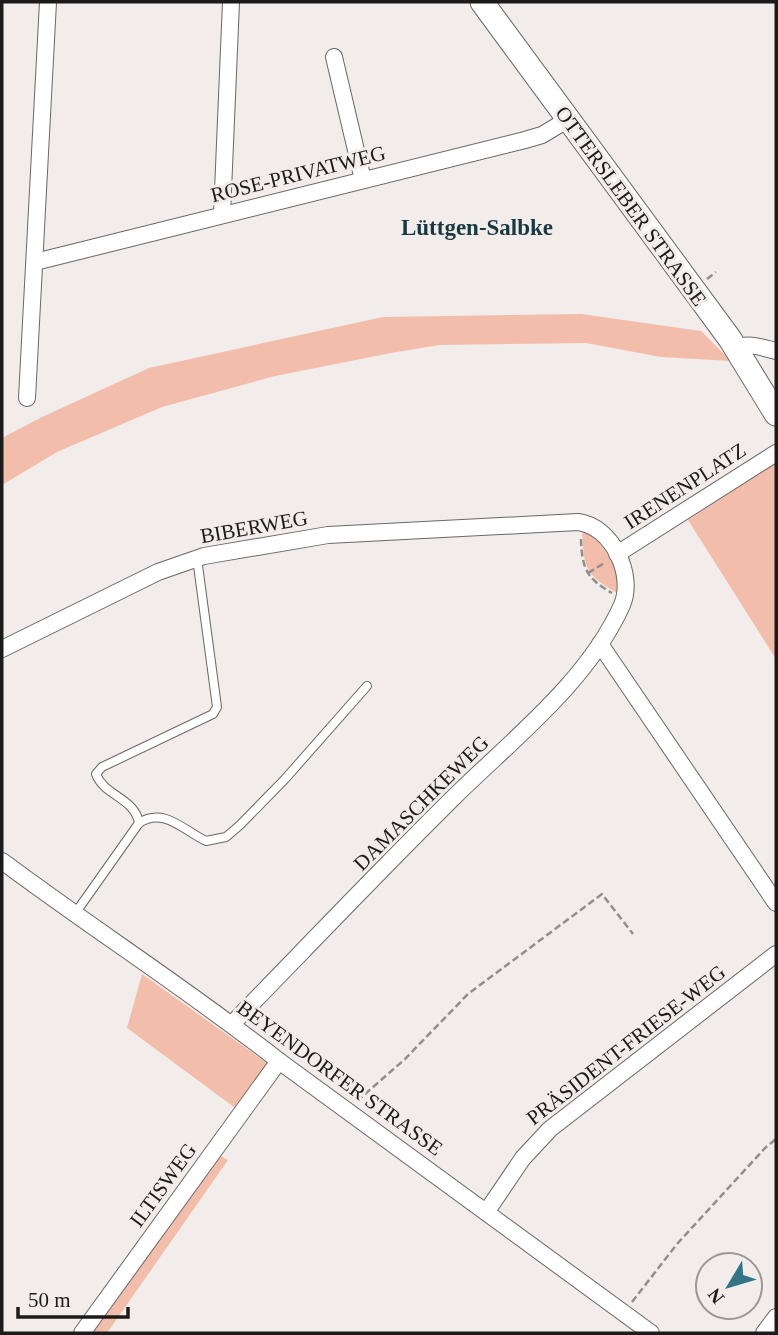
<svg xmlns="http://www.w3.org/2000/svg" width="778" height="1335" viewBox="0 0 778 1335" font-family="'Times New Roman',serif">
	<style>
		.green { fill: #f3bdab }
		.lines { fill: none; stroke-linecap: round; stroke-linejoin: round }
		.service-casing { stroke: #6b6765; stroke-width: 10 }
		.minor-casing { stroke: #6b6765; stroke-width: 18 }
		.secondary-casing { stroke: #6b6765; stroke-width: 25 }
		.path { stroke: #938e8d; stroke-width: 2.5; stroke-dasharray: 7 3.5; stroke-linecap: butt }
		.service { stroke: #fff; stroke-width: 8 }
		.minor { stroke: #fff; stroke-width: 16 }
		.secondary { stroke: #fff; stroke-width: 23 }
		.labels { text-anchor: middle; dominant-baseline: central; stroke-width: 6; stroke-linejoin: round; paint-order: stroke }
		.street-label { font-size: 21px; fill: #1c1a1a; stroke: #f2ecea }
		.neighbourhood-label { font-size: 23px; font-weight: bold; fill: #193841; stroke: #f2ecea }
	</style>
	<rect width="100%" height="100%" fill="#f2ecea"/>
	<!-- green -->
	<g class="green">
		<polygon points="581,314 701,331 731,361 661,357 586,343 439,345 391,353 275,376 162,407 57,452 2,485 2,438 42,417 149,368 383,317"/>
		<polygon points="776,463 776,659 688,520"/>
		<path d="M582 529C597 535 613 561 618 576 619 582 619 589 619 594 584 574 584 569 582 529Z"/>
		<polygon points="142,974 271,1066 238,1110 127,1028"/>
		<polygon points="219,1155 228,1160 107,1333 90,1333"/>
	</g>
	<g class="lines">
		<defs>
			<g id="service">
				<path d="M139 823C135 798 104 796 96 774L102 767 213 714 217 707 197 558"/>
				<path d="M74 915 139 823C164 807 183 830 206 841L226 837 240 825 285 779 367 686"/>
			</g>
			<g id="minor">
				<polyline points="334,57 363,180"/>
				<polyline points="222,214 231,2"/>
				<polyline points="35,262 525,140 542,135 567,120"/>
				<path d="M736 348C749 342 763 348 776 351"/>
				<polyline points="27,398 48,2"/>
				<polyline points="617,554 776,453"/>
				<polyline points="600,644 776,903"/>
				<path d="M2 649 158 572 204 556 328 535 578 522C612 526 635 575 622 605 588 681 513 739 455 796 379 871 306 948 232 1024"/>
				<path d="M2 861C93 929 190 991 279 1061L651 1333"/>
				<polyline points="487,1211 523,1158 550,1129 776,954"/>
				<polyline points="82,1333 279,1061"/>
				<polyline points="764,1333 776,1317"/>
			</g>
			<polyline id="secondary" points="482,2 730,339 776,414"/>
		</defs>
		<!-- service casing -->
		<use href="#service" class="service-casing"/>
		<!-- minor casing -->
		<use href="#minor" class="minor-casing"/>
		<!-- secondary casing -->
		<use href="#secondary" class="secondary-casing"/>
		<!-- path -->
		<g class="path">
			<polyline points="707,279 716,272"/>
			<path d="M581 539C582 568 586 578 612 593"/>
			<polyline points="588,573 606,562"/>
			<polyline points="357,1101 404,1060 468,994 602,894 633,934"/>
			<polyline points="632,1302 677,1244 765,1148 776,1139"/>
		</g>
		<!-- service -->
		<use href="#service" class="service"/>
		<!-- minor -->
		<use href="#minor" class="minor"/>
		<!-- secondary -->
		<use href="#secondary" class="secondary"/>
	</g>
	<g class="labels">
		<!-- street labels -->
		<g class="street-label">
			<text transform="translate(298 174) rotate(-14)">ROSE-PRIVATWEG</text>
			<text transform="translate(631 206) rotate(54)">OTTERSLEBER STRASSE</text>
			<text transform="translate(685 486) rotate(-33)">IRENENPLATZ</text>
			<text transform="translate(254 527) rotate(-10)">BIBERWEG</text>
			<text transform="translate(421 803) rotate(-45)">DAMASCHKEWEG</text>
			<text transform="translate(626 1045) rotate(-38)">PRÄSIDENT-FRIESE-WEG</text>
			<text transform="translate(340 1078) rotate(36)">BEYENDORFER STRASSE</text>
			<text transform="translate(163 1185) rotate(-54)">ILTISWEG</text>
		</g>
		<!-- neighbourhood labels -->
		<g class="neighbourhood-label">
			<text x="477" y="227">Lüttgen-Salbke</text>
		</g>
	</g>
	<!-- border -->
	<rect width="778" height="1335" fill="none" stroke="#1c1a1a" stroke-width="7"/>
	<!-- north arrow -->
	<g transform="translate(729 1286) rotate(232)"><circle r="33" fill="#f2ecea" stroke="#9c9897" stroke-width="2"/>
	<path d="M0-5L12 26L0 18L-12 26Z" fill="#337487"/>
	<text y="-10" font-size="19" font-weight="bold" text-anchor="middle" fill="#1c1a1a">N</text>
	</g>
	<!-- scale -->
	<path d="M18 1307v10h110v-10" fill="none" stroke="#1c1a1a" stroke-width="3.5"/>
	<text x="28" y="1307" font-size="21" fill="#1c1a1a" stroke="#f2ecea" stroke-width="5" paint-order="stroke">50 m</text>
</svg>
